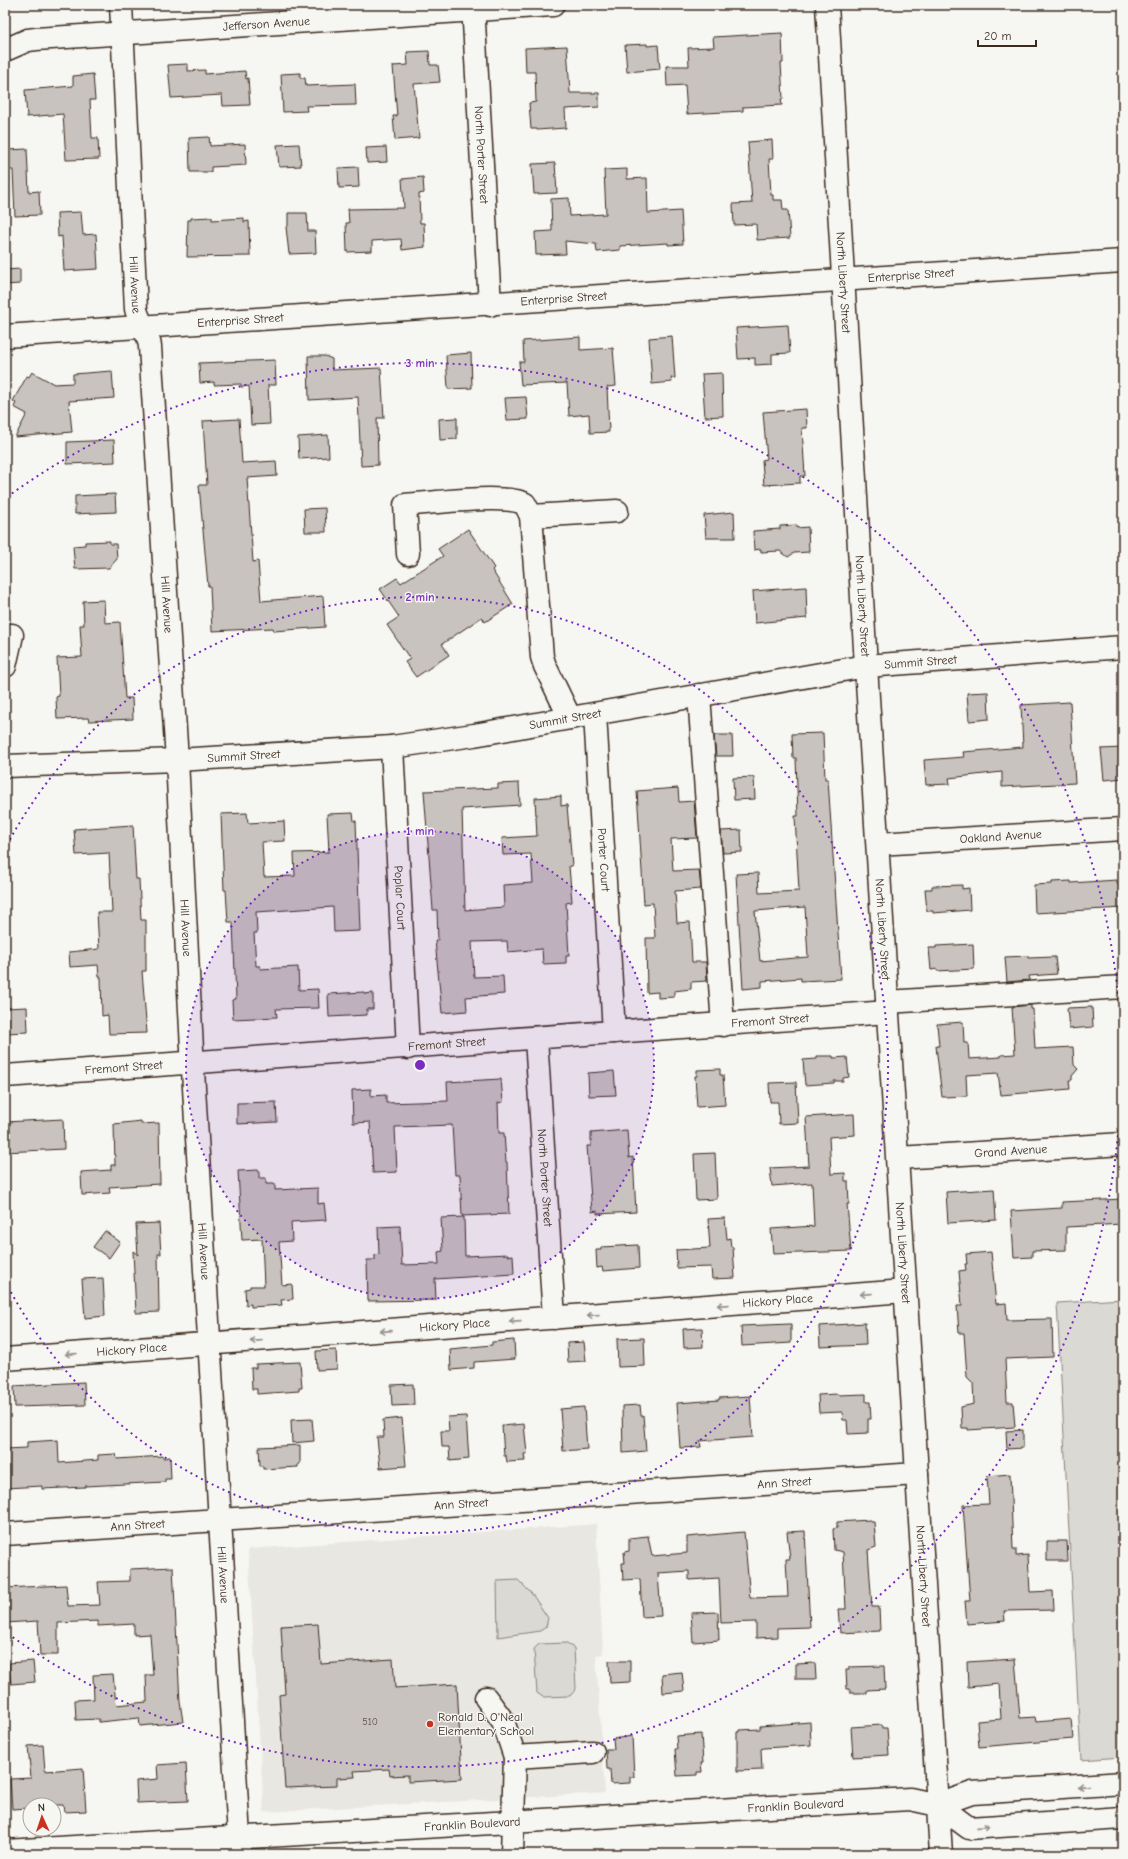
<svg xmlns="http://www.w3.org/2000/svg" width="1128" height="1859" font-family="'Comic Neue',sans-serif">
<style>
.built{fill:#e8e7e2}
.green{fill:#dad9d3;stroke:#8a8278}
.building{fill:#c8c3be;stroke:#3b2a1e;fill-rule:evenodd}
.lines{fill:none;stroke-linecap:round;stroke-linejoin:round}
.minor-casing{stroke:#3b2a1e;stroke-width:25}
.major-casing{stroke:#3b2a1e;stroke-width:25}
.minor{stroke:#f6f6f2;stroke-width:22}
.major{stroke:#f6f6f2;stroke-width:22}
.oneway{stroke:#989088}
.ring{fill:none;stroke:#7b2cbf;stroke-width:2;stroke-dasharray:2 4}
.poi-dot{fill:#c8321e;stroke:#f6f6f2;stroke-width:1.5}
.labels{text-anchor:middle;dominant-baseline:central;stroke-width:3;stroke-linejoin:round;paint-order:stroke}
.number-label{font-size:10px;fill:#5e5046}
.street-label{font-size:12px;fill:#3b2a1e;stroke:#f6f6f2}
.poi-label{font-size:12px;fill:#3b2a1e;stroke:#f6f6f2;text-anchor:start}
.centre{fill:#7b2cbf;stroke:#f6f6f2;stroke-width:2}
.ring-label{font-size:12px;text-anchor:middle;font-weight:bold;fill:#7b2cbf;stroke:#f6f6f2;stroke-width:3;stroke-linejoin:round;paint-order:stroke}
</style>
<rect width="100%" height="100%" fill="#f6f6f2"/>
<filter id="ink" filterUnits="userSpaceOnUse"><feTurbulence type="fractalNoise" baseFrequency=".025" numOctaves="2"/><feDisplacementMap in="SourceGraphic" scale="8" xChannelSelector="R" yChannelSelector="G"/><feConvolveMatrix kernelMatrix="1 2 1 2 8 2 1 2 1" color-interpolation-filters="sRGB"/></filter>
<g filter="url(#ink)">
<!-- built -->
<path class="built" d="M596,1524L603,1654L596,1655L605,1793L264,1812L248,1549Z"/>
<!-- green -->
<path class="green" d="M1123,1299V1757L1081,1760L1057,1303Z
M518,1580L532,1594L548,1618L546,1627L540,1631L498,1637L497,1581Z
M567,1643L574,1648L576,1689L570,1696L543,1697L537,1693L534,1649L539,1644Z"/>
<!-- building -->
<path class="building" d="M782,33L783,63H781L783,99H781L782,105L743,107V111L687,114L685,85L667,86L666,66H689L688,48L714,47L713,37Z
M647,44V46L658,45L660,69L627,72L625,45Z
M567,46L570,93H599V107L565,109L566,128L537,130V129H531L529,103L536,102L535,72H526L525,48Z
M429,51L430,65H438L440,82L414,84L419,138L395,140L393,116H397L393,66L408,65L407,52Z
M188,64V71L205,70V74L245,71L246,79L248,78L250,105L223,106L222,95L171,98L168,65Z
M300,73V78H305L306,86L355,84L356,105L306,106L307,111L283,112L281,74Z
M93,74L95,100H90L92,138H98L99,159L66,160L63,114L27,117L25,90L73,86V76Z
M209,137L210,146L245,144L246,165L211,167V172H190L189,138Z
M772,140L773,159H769L771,195H773V200H782L783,210H788L790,238L757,240L756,224L734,225L733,204L752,203L748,142Z
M299,144L301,166L279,167L277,145Z
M386,147L387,162L367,163L366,148Z
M27,149L29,192L39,191L40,215L15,216L13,170H9L8,150Z
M555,163L557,193L534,194L532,164Z
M358,167L359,187L339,188L338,168Z
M627,169V179L647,178L648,213L681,211L683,244L668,245V243L620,246V250L597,252L596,244L565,241L566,254L536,255L535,232L552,231L551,199L569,198L570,216L606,214L604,170Z
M423,177L424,193L419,194L420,223H424L425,247L402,250L401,239L372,241V251L347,252L346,223H349L348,209L404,208L402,179Z
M81,212L83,235L96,234L98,269L64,271L62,236L58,237L57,213Z
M288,213H307L308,231H315L316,253L289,254L286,227L288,226Z
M212,217V220L244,218V222L249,221L250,256L187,257L188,220H191V218Z
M20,269V284L5,285V270Z
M788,325L790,353L772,354V364L755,365V358L738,359L736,328Z
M672,336L675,378H671L672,382L652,384L649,338Z
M580,337V350L613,348L616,386L607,387L609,432L590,433L589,414L569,416L567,383L521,385L519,362H524L523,341Z
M471,353L472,388L448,389L446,355Z
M308,356H325L332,359V370L381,368L384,418H377L378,465L361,466L358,397L309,400Z
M275,360L276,385H268L270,424L251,425L249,386L241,387V384L214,385V382L200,383L199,363Z
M112,371L114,398L69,401L72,432L15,437L27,414L14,407L16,403L13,401L27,376L29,377L32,372L54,384L73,383V374Z
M722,373L723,416L705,417L702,374Z
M526,397L528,419L507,420L505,398Z
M806,409L807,428H802L805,476H800V483L764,485L762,460L767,459L763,412Z
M457,418V439L440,440L439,419Z
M239,419L242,463L276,461L277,476L247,478L253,562L258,561L261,601L323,596L325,627L274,631L273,628L212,631L210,586H208L199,485H207L203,421Z
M328,435L329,457L299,459L298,437Z
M114,440L115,462L67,464V442Z
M115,494L116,512L75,514V496Z
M325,508L326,532H305L304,509Z
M734,512L735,538H706L704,515Z
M797,525V528L808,527L809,552L794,553L788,557L780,551L761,552V549L754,550L753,531L780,529V526Z
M468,529L494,568L492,570L513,604L485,622L482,617L442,644L449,655L416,677L405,662L410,659L387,625L399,617L380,589L397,578L401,583L443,556L438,549Z
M110,541V544H116L117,559L109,568L75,569L73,546L85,545V542Z
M806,587L807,618L755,623L753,591Z
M104,600L105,623L120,622L125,698H132L133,719L89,721L88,718L57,719L56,697L59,696L57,658L82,657L80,625H84L83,601Z
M988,692L989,719L969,721L967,693Z
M1070,702L1075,783L1002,787V772L949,778L950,784L926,785L924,760L964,757L963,752L1023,747L1021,705Z
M823,733L825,779H828L841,979L801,981V978L762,981V987L743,989L736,874L758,873L759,893L799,891L795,816H798L796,758H793L792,734ZM805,907L808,957L760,961L755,911Z
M714,735H732L733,756H716Z
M1122,748L1123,778L1104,780L1101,749Z
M754,777L755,799L734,800L733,778Z
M519,783L520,805L462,809L465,910L504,907L503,885L533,883L531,854L503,855L502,838L537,836L535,798L561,796V806L567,805L572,866H569L572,902L566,903L569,956H566V963L543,964L542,949L508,952L507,941L472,942L474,977L503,976L504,994L466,997L467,1011L442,1013L435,940H438L437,910H433L424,791L498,788V784Z
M678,788L679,802L694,801L697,838L671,839L673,871L699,870L701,889L675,891L677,923L690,922L692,962H706L707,981L691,982V989L674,991V997L658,998V992L647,993L646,938H655L653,903L644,904L637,791Z
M247,813L248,823L284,821L285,841L262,842L264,877L295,876L294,853L329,852L327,814L353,813L354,821H356L360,931L334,932L333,907L256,912L257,933H254L256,966H260V969L298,967L299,990L318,989L319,1008L276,1009L277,1017L233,1019L232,1000L236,999L233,922H228L226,890H224L221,814Z
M133,825L136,879H139L141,920H146V971H142L147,1033L109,1034L108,1015L102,1016L101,977H99L98,965L70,967L69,952L99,949L97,912H112L109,853L76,855L74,829Z
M741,830L742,852L723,853L721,831Z
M1117,880V884L1123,883V908L1035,913L1034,885L1052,884V882L1071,881V883Z
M962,885V889L969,888L970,910L933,913V911H927L925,889H932V886Z
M973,944L974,969L937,971V969L931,970L929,948H936V946Z
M1028,956V958L1055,957L1057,974L1029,976L1030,980L1007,982L1005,957Z
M364,992L365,994L373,993V1009H367V1015L329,1017L328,994Z
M1031,1005V1009H1033L1035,1049L1073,1047L1074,1065L1078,1069L1072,1076V1080H1069L1070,1089L1001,1095L998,1073L966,1075L967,1096L942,1097L936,1046H939L937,1024L963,1022L964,1043H968L969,1059L1001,1057V1055L1015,1054L1012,1007Z
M27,1007L28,1032L5,1033V1008Z
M1092,1007L1093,1027L1069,1029L1067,1008Z
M817,1056H833V1058L847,1057L849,1077L843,1078V1081H834V1083L805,1085L803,1060L817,1059Z
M720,1069V1075H723L725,1105L697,1107L695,1076H697V1070Z
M614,1071L616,1095L589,1096L588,1073Z
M501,1079L503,1102L498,1103L499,1133H504L506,1162H507L509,1214L462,1216L460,1175H455L452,1125L395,1127L397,1172L373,1173L370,1122L353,1123L352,1090L371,1089V1096L386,1095V1103L448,1101L447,1082Z
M796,1082L798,1123L779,1124L778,1102H770L769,1083Z
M276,1102L277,1122L237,1124V1103Z
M854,1114L855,1135L829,1137L831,1174L845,1173V1181H848L849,1204H847L851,1251L773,1254L771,1229L814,1226L812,1183L772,1186L770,1168L809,1166L806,1117Z
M63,1119L64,1149L5,1152V1122Z
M141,1121V1124L159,1123L160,1184L109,1187L110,1193L82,1195L81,1172L111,1170V1165H115L114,1124Z
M627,1130L629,1158L633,1157L636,1212L597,1214V1211L592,1212L587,1146H591V1133Z
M715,1153L717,1199L696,1200L694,1154Z
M259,1170V1178H266V1184H275V1190L318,1188V1204L324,1203L326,1220L291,1222L292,1241L279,1242L282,1285L292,1284L293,1299L281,1300L282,1305L251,1307V1304L246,1305L245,1289L250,1288V1286H264L262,1239L242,1240L238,1171Z
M994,1189L996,1220L948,1223L946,1192Z
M1123,1199V1224L1066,1227V1250L1032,1251V1257L1014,1258L1011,1211L1062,1208V1202Z
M464,1217L465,1256L508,1254V1256L513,1255L514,1274L435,1279L436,1300L368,1301L367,1260H375V1255L379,1254L378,1227L400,1226L402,1265L439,1264L438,1252L443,1251L441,1218Z
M725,1218L727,1239L730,1238L731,1247H733L735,1278L712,1279L711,1267L677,1268L676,1250L710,1248L708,1219Z
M159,1223L161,1254H158L159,1312L136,1313L133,1251L138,1255L136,1224Z
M105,1231L120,1242L109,1258L93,1247Z
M638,1245L639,1268L603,1271L602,1267L597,1268L596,1250H601V1247Z
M991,1252L996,1304L1006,1303L1007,1320L1052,1319L1053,1357L1005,1359L1007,1402H1013L1015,1427L968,1430V1428H962L961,1407L974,1404L973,1383L967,1377L964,1333H959L957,1306H962L959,1271L966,1270L965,1264H967L966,1254Z
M103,1278L105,1316L85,1318L82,1279Z
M865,1323L866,1345L820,1347L819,1326Z
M791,1324V1343L742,1346L741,1326Z
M702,1328L703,1347L684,1348L683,1329Z
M644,1338L645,1366L618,1367L617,1339Z
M514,1340L515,1359L474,1362V1368L451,1370L450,1349L492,1345V1342Z
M584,1342L586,1361L568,1362L567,1343Z
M336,1350L337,1369L317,1370L316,1351Z
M300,1362L302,1388H299V1391L257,1394V1389H252L251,1368H256V1364Z
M84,1382L85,1405L15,1407L14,1386Z
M413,1384L414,1405L392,1406L391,1385Z
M838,1394V1395L866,1394V1402H870L871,1419H868V1433L848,1434L847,1420H843L842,1412L819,1413L818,1395Z
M750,1396L753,1437L700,1441L701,1447L680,1448L677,1403L719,1400V1398Z
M640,1405L641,1415H643L646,1451L623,1453L622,1406Z
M584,1407L587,1449L563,1451L560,1409Z
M466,1416L469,1459L450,1461L449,1447H442L441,1431H449L448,1417Z
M402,1418L406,1466L380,1468L377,1437H384L383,1420Z
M312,1419L314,1441L292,1443L291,1420Z
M524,1424L527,1454H524L525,1461L507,1462L506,1456H504L502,1426Z
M1023,1430V1448L1007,1449L1006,1431Z
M58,1440L59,1463L98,1460V1455L116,1454L117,1459L163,1456V1458L170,1457L171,1479H165V1482L85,1486V1487L42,1489V1486L5,1488V1449L27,1448V1442Z
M300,1445V1464H298V1467L263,1469V1466H260L259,1447Z
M1010,1474L1013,1549H1016V1556L1028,1555L1030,1592L1053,1591L1054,1610L1004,1611L1005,1621L967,1624L965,1601H970L963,1505L989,1504L987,1476Z
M870,1520L871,1522H874L876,1547L868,1550L872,1607H879L880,1631L840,1633L838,1609H846L843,1552L834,1550L833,1529L837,1528V1522Z
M805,1531L810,1627L777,1628V1637L756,1638V1622L721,1623L719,1578L689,1580V1571L658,1573L661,1616L642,1617L640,1579L623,1580L622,1563H625L624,1552L629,1551V1538L648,1536L652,1556L687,1553V1537L744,1532L750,1598L788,1597L786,1559H790L787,1532Z
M1047,1541H1067L1068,1561H1047Z
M173,1567L180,1702L183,1722L140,1726L139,1718L99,1722V1719L76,1720L75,1700L94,1699L93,1675L113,1674L116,1705L147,1702L146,1675H153L150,1634L134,1635V1624L98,1626V1621L58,1623V1655H40L38,1621L5,1623V1588L66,1585L68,1606L100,1605L98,1582L130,1581V1569Z
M718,1612L719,1640L693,1642L691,1613Z
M318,1624L321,1664L393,1659L395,1688L457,1684L462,1779L408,1782V1775L390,1776L389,1769L354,1771L355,1777L337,1778V1786L285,1788L279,1695L285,1694L281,1626Z
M1015,1659L1020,1718L1035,1717L1036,1722L1071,1719L1073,1739L979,1747L977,1721L1001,1719L999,1684L968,1687L967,1662Z
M33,1661L35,1682L11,1684L9,1663Z
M609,1661H630V1682L610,1683Z
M815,1663L816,1679H796V1664Z
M884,1666L885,1689L867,1690V1693H850V1689H847L846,1670H849V1667Z
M682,1672L684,1691L663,1693L662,1674Z
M810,1722L811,1745L764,1748L761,1749L762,1770L737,1771V1732H740V1730L760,1729V1726Z
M882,1725V1728H887L889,1755L853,1757L851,1727Z
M701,1734L703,1763H701L702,1772H697V1775L677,1776L675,1749H677L676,1736Z
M632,1736L634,1777H630V1783L611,1784L610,1769H607L606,1749H614L613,1739Z
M43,1745L45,1771L83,1768L86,1811L64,1812L63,1805H30V1808L12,1809L10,1779L31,1778L28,1746Z
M186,1763L188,1801L137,1803L136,1781L158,1779L157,1765Z"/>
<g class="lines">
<defs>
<g id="minor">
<path id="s1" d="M121,5L136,309C139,323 149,333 150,347L177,760L194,1088L240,1854"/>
<path id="s2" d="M473,5L490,305"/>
<path id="s3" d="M5,50L28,40L36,39L553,5"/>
<path id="s4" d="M5,336L1123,261"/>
<path d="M531,516L617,511"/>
<path d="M408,554L405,505C429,503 507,493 525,504L531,516L542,657L545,666L570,718"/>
<path d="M5,635H12L5,666"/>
<path d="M699,695L723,1025"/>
<path id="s5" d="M595,714L614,1032"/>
<path id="s6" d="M392,747L408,1048"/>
<path id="s7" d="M878,844L1123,829"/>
<path d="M887,1002L1123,987"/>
<path id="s8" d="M536,1038L554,1318"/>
<path id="s9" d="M5,1076L888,1012"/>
<path id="s10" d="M898,1158L1123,1144"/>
<path id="s11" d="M5,1359L905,1291"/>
<path id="s12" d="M5,1534L917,1474"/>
<path d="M486,1698L503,1721L515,1757L512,1854"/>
<path d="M515,1757L593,1752"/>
<path d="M938,1805L972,1793L1123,1783"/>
<path id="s13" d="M5,1851L910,1799L938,1805L969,1828L1123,1818"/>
</g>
<g id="major">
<path id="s14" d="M827,5L866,666L941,1854"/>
<path id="s15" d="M5,766L177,760L392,747L474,735L866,666L1123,647"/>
</g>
</defs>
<!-- minor casing -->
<use href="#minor" class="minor-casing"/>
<!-- major casing -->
<use href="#major" class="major-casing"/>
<!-- minor -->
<use href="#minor" class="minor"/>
<!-- major -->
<use href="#major" class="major"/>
</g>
<!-- one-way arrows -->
<defs><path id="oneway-shaft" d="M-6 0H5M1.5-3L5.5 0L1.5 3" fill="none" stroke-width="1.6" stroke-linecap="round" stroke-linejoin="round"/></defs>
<g class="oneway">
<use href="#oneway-shaft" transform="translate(866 1294) rotate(176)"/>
<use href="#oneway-shaft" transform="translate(723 1305) rotate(176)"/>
<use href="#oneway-shaft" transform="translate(593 1315) rotate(176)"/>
<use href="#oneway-shaft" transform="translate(515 1321) rotate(176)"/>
<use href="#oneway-shaft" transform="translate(386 1331) rotate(176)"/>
<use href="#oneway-shaft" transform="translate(256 1341) rotate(176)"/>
<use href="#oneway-shaft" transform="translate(71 1354) rotate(176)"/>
<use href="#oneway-shaft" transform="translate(1084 1786) rotate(176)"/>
<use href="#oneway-shaft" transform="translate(983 1827) rotate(-4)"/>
</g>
</g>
<!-- distance rings -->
<circle cx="420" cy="1065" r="234" fill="#7b2cbf" fill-opacity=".12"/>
<g class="ring">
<circle cx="420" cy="1065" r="234"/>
<path d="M7 845A468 468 0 1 1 7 1285"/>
<path d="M7 497A702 702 0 1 1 7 1633"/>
</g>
<!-- markers -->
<circle class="poi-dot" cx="430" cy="1724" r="4"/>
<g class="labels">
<!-- number labels -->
<g class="number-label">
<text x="370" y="1722">510</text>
</g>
<!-- street labels -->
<g class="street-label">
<text stroke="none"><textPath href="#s3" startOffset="264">Jefferson Avenue</textPath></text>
<text stroke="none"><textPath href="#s2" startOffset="150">North Porter Street</textPath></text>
<text stroke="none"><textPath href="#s4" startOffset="908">Enterprise Street</textPath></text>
<text stroke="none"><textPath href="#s14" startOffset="278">North Liberty Street</textPath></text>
<text stroke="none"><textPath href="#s1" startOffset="280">Hill Avenue</textPath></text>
<text stroke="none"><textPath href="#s4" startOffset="560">Enterprise Street</textPath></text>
<text stroke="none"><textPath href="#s4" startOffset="236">Enterprise Street</textPath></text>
<text stroke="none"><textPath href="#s1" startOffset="603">Hill Avenue</textPath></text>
<text stroke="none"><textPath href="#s14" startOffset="602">North Liberty Street</textPath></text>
<text stroke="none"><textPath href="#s15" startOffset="923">Summit Street</textPath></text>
<text stroke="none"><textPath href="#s15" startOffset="563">Summit Street</textPath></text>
<text stroke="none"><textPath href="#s15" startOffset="239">Summit Street</textPath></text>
<text stroke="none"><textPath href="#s7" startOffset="123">Oakland Avenue</textPath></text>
<text stroke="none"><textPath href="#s5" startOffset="146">Porter Court</textPath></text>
<text stroke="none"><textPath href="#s6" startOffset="151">Poplar Court</textPath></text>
<text stroke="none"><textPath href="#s1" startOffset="927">Hill Avenue</textPath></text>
<text stroke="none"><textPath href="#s14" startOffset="926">North Liberty Street</textPath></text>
<text stroke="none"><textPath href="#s9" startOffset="767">Fremont Street</textPath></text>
<text stroke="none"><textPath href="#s9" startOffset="443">Fremont Street</textPath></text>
<text stroke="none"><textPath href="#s9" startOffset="119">Fremont Street</textPath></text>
<text stroke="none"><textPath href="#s10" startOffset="113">Grand Avenue</textPath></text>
<text stroke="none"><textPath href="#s8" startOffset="140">North Porter Street</textPath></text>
<text stroke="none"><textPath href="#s1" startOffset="1251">Hill Avenue</textPath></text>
<text stroke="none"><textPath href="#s14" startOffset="1250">North Liberty Street</textPath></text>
<text stroke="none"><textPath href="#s11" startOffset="775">Hickory Place</textPath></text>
<text stroke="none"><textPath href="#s11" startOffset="451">Hickory Place</textPath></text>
<text stroke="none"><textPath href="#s11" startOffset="127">Hickory Place</textPath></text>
<text stroke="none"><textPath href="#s12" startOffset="781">Ann Street</textPath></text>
<text stroke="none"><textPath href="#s12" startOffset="457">Ann Street</textPath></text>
<text stroke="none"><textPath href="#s12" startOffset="133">Ann Street</textPath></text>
<text stroke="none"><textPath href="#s1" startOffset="1575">Hill Avenue</textPath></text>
<text stroke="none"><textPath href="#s14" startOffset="1574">North Liberty Street</textPath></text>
<text stroke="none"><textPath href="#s13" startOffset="792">Franklin Boulevard</textPath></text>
<text stroke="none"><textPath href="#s13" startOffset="468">Franklin Boulevard</textPath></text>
</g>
<!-- poi labels -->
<g class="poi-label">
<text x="438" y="1717">Ronald D. O'Neal<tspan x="438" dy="14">Elementary School</tspan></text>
</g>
</g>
<circle cx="420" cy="1065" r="6" class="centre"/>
<g class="ring-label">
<text x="420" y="367">3 min</text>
<text x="420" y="601">2 min</text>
<text x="420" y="835">1 min</text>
</g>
<!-- margin -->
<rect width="1128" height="1859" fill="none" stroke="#f6f6f2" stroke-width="20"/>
<rect x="10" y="10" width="1108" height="1839" fill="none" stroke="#3b2a1e" stroke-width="1.5" filter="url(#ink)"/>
<!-- north arrow -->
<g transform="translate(42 1817) rotate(357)"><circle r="19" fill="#f6f6f2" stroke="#aba49d"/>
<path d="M0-3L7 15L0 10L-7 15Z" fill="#c8321e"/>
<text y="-6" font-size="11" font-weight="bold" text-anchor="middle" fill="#3b2a1e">N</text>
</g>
<!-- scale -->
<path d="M978 40v6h58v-6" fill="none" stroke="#3b2a1e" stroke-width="2"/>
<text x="984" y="40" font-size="12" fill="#3b2a1e" stroke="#f6f6f2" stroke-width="3" paint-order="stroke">20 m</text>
</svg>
